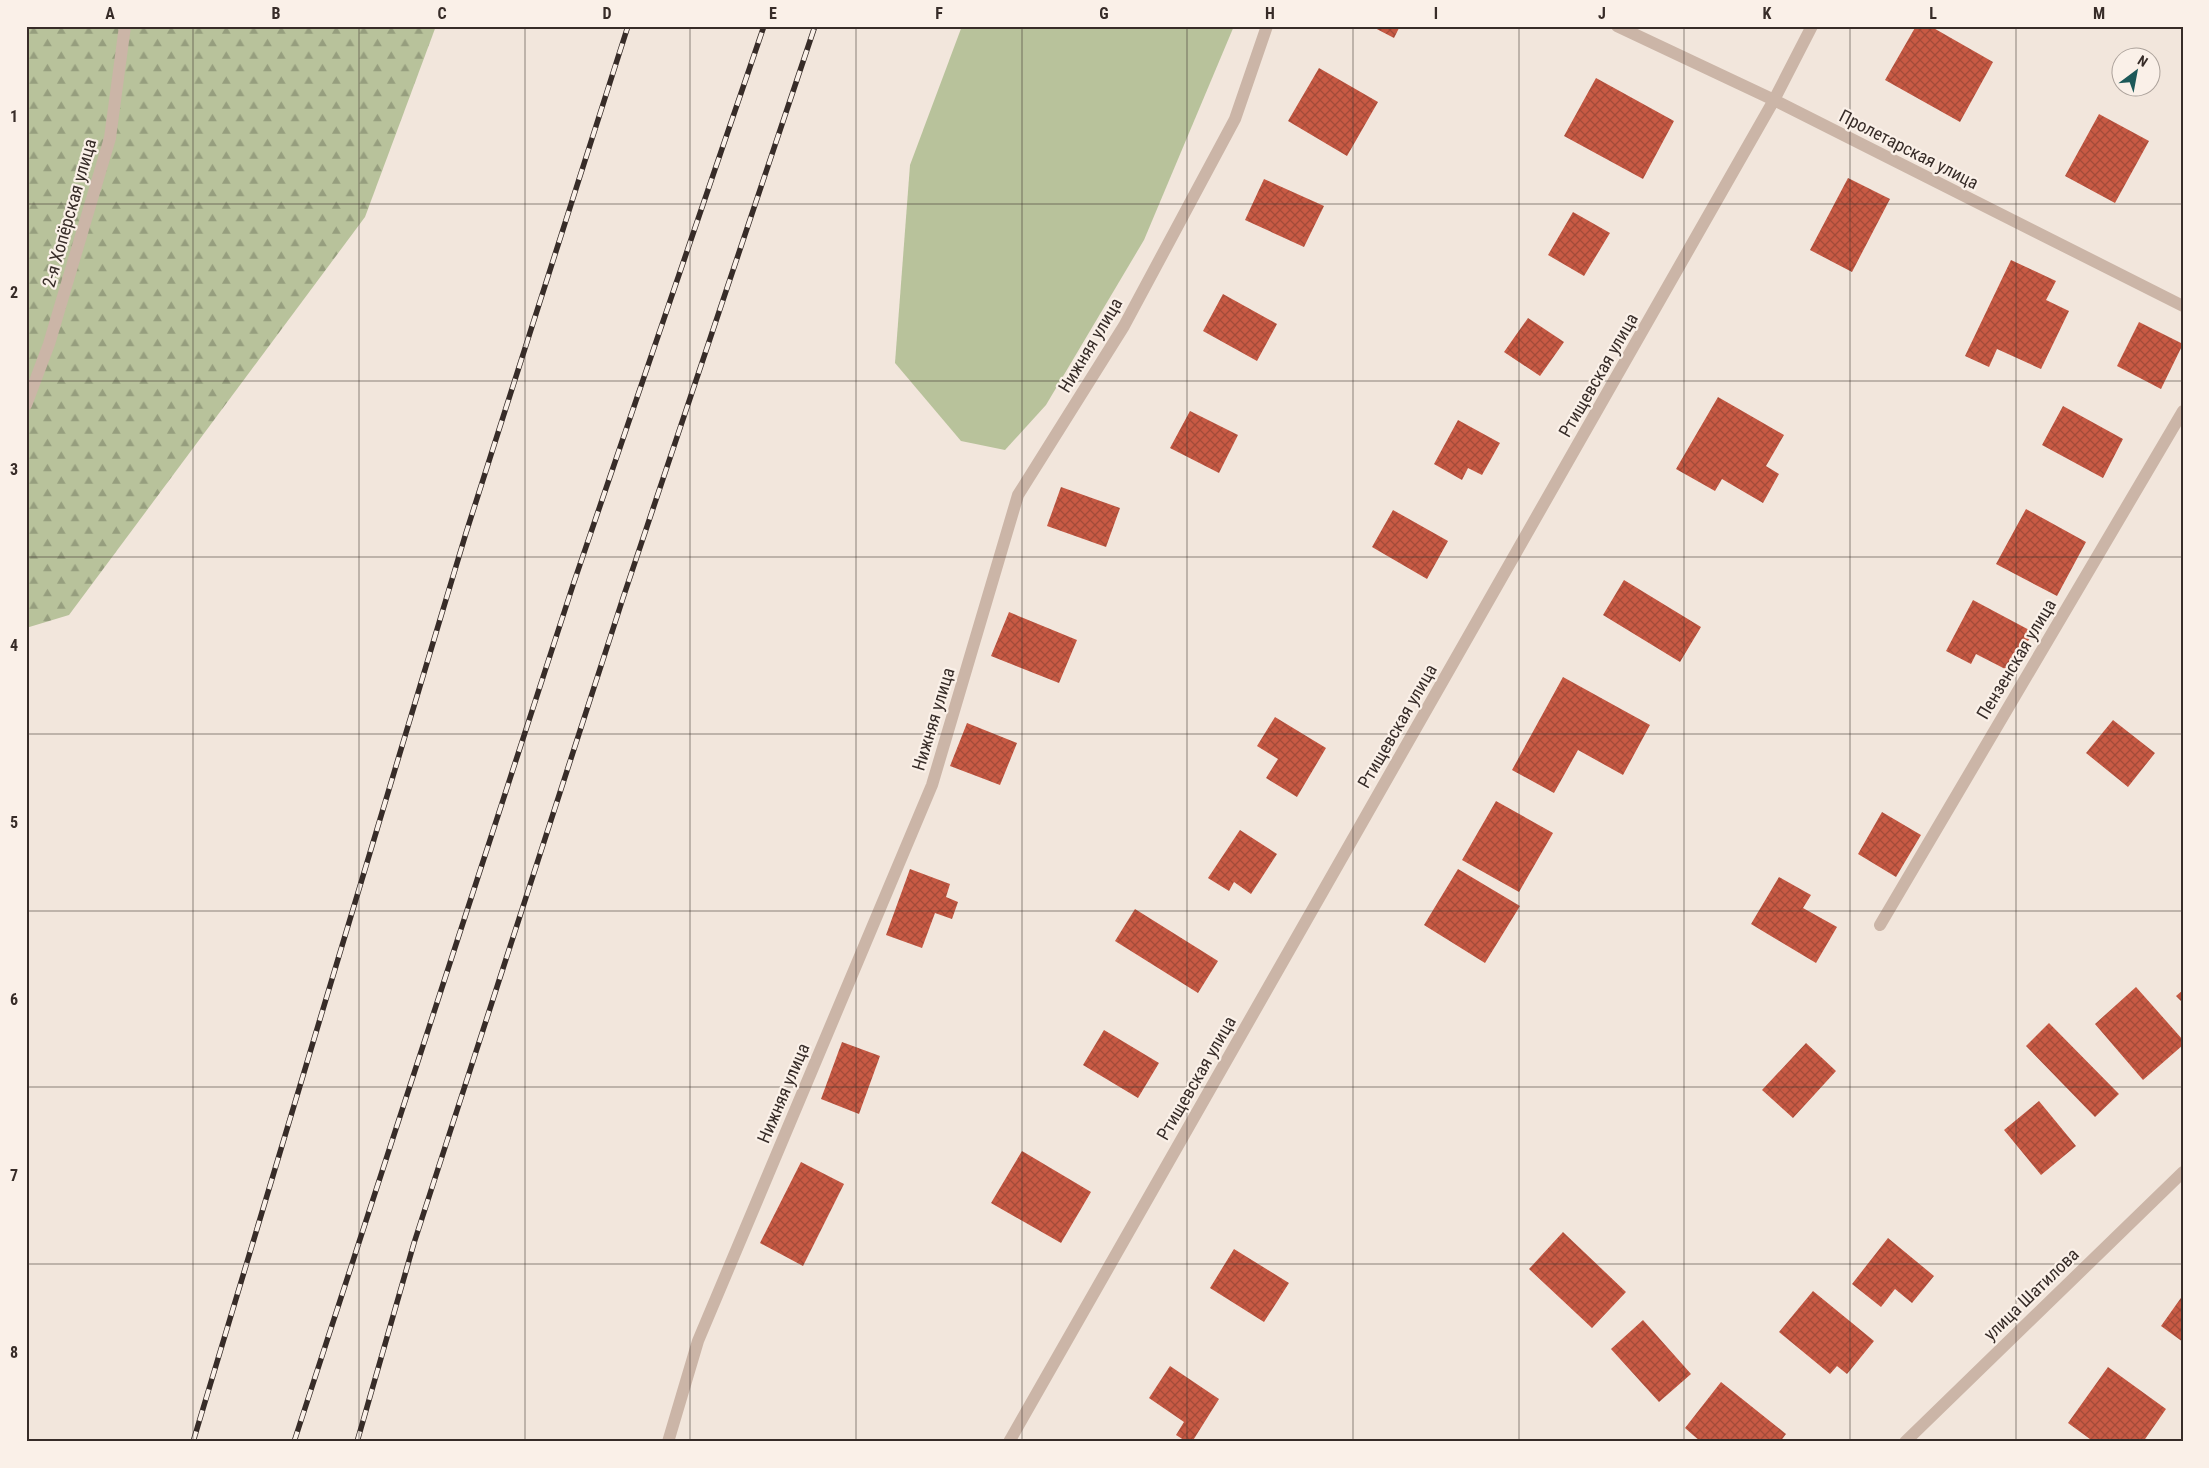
<svg xmlns="http://www.w3.org/2000/svg" width="2209" height="1468" font-family="'Roboto Condensed',sans-serif">
<style>
.green{fill:#b8c29b}
.forest{fill:url(#forest-firs)}
.building{fill:url(#building-cross-hatch)}
.lines{fill:none;stroke-linecap:round;stroke-linejoin:round}
.street{stroke:#cbb5a7;stroke-width:12}
.rail-casing{stroke:#372c28;stroke-width:5.5}
.rail{stroke:#faf0e8;stroke-width:4;stroke-dasharray:11;stroke-linecap:butt}
.grid{fill:none;stroke:#372c28;stroke-width:1;stroke-opacity:0.55}
.labels{text-anchor:middle;dominant-baseline:central;stroke-width:4.5;stroke-linejoin:round;paint-order:stroke}
.street-label{font-size:18px;fill:#372c28;stroke:#faf0e8}
.neatline{fill:none;stroke:#372c28;stroke-width:2}
.grid-label{font-size:16px;text-anchor:middle;font-weight:bold;fill:#372c28}
</style>
<defs>
<pattern id="forest-firs" width="22" height="20" patternUnits="userSpaceOnUse" patternTransform="scale(1.25)"><rect width="22" height="20" fill="#b8c29b"/><path d="M5 1l3.5 6h-7zM16 11l3.5 6h-7z" fill="#969e7e"/></pattern>
<pattern id="building-cross-hatch" width="8" height="8" patternUnits="userSpaceOnUse" patternTransform="scale(1.25)"><rect width="8" height="8" fill="#c85a44"/><path d="M0 0l8 8M0 8l8-8" fill="none" stroke="#a34b39"/></pattern>
</defs>
<rect width="100%" height="100%" fill="#f2e6dc"/>
<!-- green -->
<path class="green" d="M962,26H1234L1144,240L1046,405L1005,450L961,441L895,363L910,165Z"/>
<!-- forest -->
<path class="forest" d="M26,26H436L365,217L69,615L26,628Z"/>
<!-- building -->
<path class="building" d="M1371,26H1400L1394,38Z
M1916,26H1930L1993,62L1960,122L1885,80Z
M1319,68L1378,102L1347,156L1288,121Z
M1596,78L1674,121L1643,179L1564,136Z
M2099,114L2149,141L2115,203L2065,176Z
M1848,178L1890,199L1852,272L1810,250Z
M1264,179L1324,206L1304,247L1245,220Z
M1573,212L1610,233L1584,276L1548,255Z
M2011,260L2056,281L2046,300L2069,311L2041,369L1997,349L1989,367L1965,356Z
M1223,294L1277,324L1257,361L1203,331Z
M1528,318L1564,342L1540,376L1504,352Z
M2139,322L2183,344L2161,389L2117,366Z
M1718,397L1784,435L1766,466L1779,474L1763,503L1722,479L1715,491L1676,469Z
M2063,406L2123,439L2103,478L2042,445Z
M1190,411L1238,435L1219,473L1170,448Z
M1458,420L1500,443L1482,475L1468,468L1462,480L1434,464Z
M1061,487L1120,508L1106,547L1047,526Z
M2026,509L2086,542L2057,596L1996,564Z
M1393,510L1448,541L1427,579L1372,547Z
M1624,580L1701,627L1680,662L1603,615Z
M1973,600L2033,632L2011,672L1976,654L1971,664L1946,651Z
M1009,612L1077,640L1059,683L991,656Z
M1563,677L1650,725L1623,775L1578,750L1554,793L1512,770Z
M1275,717L1326,748L1297,797L1266,778L1278,759L1257,746Z
M2113,720L2155,753L2128,787L2086,753Z
M967,723L1017,743L1000,785L950,766Z
M1496,801L1553,833L1519,892L1462,860Z
M1882,812L1921,835L1896,877L1858,854Z
M1240,830L1277,854L1251,894L1234,882L1229,891L1208,878Z
M910,869L950,884L946,897L958,902L952,919L935,913L922,948L886,935Z
M1458,869L1520,906L1485,963L1424,925Z
M1779,877L1811,895L1803,908L1837,927L1816,963L1751,924Z
M1135,909L1218,961L1198,993L1115,941Z
M2136,987L2183,1040V1045L2143,1080L2095,1024Z
M2183,990V1003L2176,996Z
M2049,1023L2119,1094L2095,1117L2026,1046Z
M1104,1030L1159,1063L1138,1098L1083,1065Z
M842,1042L880,1056L859,1114L821,1099Z
M1806,1043L1836,1071L1793,1118L1762,1090Z
M2039,1101L2076,1146L2041,1175L2004,1130Z
M1022,1151L1091,1192L1061,1243L991,1203Z
M801,1162L844,1184L803,1266L760,1243Z
M1563,1232L1626,1292L1592,1328L1529,1269Z
M1888,1238L1934,1276L1912,1303L1895,1289L1881,1307L1852,1284Z
M1234,1249L1289,1283L1264,1322L1210,1288Z
M1813,1291L1874,1341L1847,1374L1837,1366L1830,1374L1779,1332Z
M2183,1295V1342L2161,1326Z
M1643,1320L1691,1374L1659,1402L1611,1349Z
M1170,1366L1219,1399L1192,1442H1187L1176,1435L1184,1422L1149,1398Z
M2108,1367L2166,1409L2143,1442H2094L2068,1423Z
M1721,1382L1786,1434L1780,1442H1701L1685,1428Z"/>
<g class="lines">
<!-- street -->
<path class="street" d="M1617,26L1774,100L2183,306
M26,405L49,344L110,138L125,26
M1880,925L2183,411
M668,1442L698,1341L932,785L1018,495L1124,326L1235,119L1267,26
M1009,1442L1774,100L1812,26
M1905,1442L2183,1172"/>
<defs>
<path id="rail" d="M193,1442L466,533L628,26
M294,1442L574,582L764,26
M357,1442L414,1243L623,598L815,26"/>
</defs>
<!-- rail casing -->
<use href="#rail" class="rail-casing"/>
<!-- rail -->
<use href="#rail" class="rail"/>
</g>
<!-- grid -->
<path class="grid" d="M193,26V1442M359,26V1442M525,26V1442M690,26V1442M856,26V1442M1022,26V1442M1187,26V1442M1353,26V1442M1519,26V1442M1684,26V1442M1850,26V1442M2016,26V1442M26,204H2183M26,381H2183M26,557H2183M26,734H2183M26,911H2183M26,1087H2183M26,1264H2183"/>
<g class="labels">
<!-- street labels -->
<g class="street-label">
<text transform="translate(1909 149) rotate(27)">Пролетарская улица</text>
<text transform="translate(69 213) rotate(-74)">2-я Хопёрская улица</text>
<text transform="translate(1090 345) rotate(-59)">Нижняя улица</text>
<text transform="translate(1598 375) rotate(-60)">Ртищевская улица</text>
<text transform="translate(2016 659) rotate(-59)">Пензенская улица</text>
<text transform="translate(933 719) rotate(-73)">Нижняя улица</text>
<text transform="translate(1397 726) rotate(-60)">Ртищевская улица</text>
<text transform="translate(1196 1078) rotate(-60)">Ртищевская улица</text>
<text transform="translate(783 1093) rotate(-67)">Нижняя улица</text>
<text transform="translate(2031 1294) rotate(-44)">улица Шатилова</text>
</g>
</g>
<!-- border -->
<rect width="2209" height="1468" fill="none" stroke="#faf0e8" stroke-width="55"/>
<!-- north arrow -->
<g transform="translate(2136 72) rotate(32)"><circle r="24" fill="#faf0e8" stroke="#aca29b"/>
<path d="M0-4L9 19L0 12L-9 19Z" fill="#1d5959"/>
<text y="-8" font-size="14" font-weight="bold" text-anchor="middle" fill="#372c28">N</text>
</g>
<rect x="28" y="28" width="2154" height="1412" class="neatline"/>
<g class="grid-label">
<text x="110" y="19">A</text>
<text x="276" y="19">B</text>
<text x="442" y="19">C</text>
<text x="607" y="19">D</text>
<text x="773" y="19">E</text>
<text x="939" y="19">F</text>
<text x="1104" y="19">G</text>
<text x="1270" y="19">H</text>
<text x="1436" y="19">I</text>
<text x="1602" y="19">J</text>
<text x="1767" y="19">K</text>
<text x="1933" y="19">L</text>
<text x="2099" y="19">M</text>
<text x="14" y="122">1</text>
<text x="14" y="298">2</text>
<text x="14" y="475">3</text>
<text x="14" y="651">4</text>
<text x="14" y="828">5</text>
<text x="14" y="1005">6</text>
<text x="14" y="1181">7</text>
<text x="14" y="1358">8</text>
</g>
</svg>
